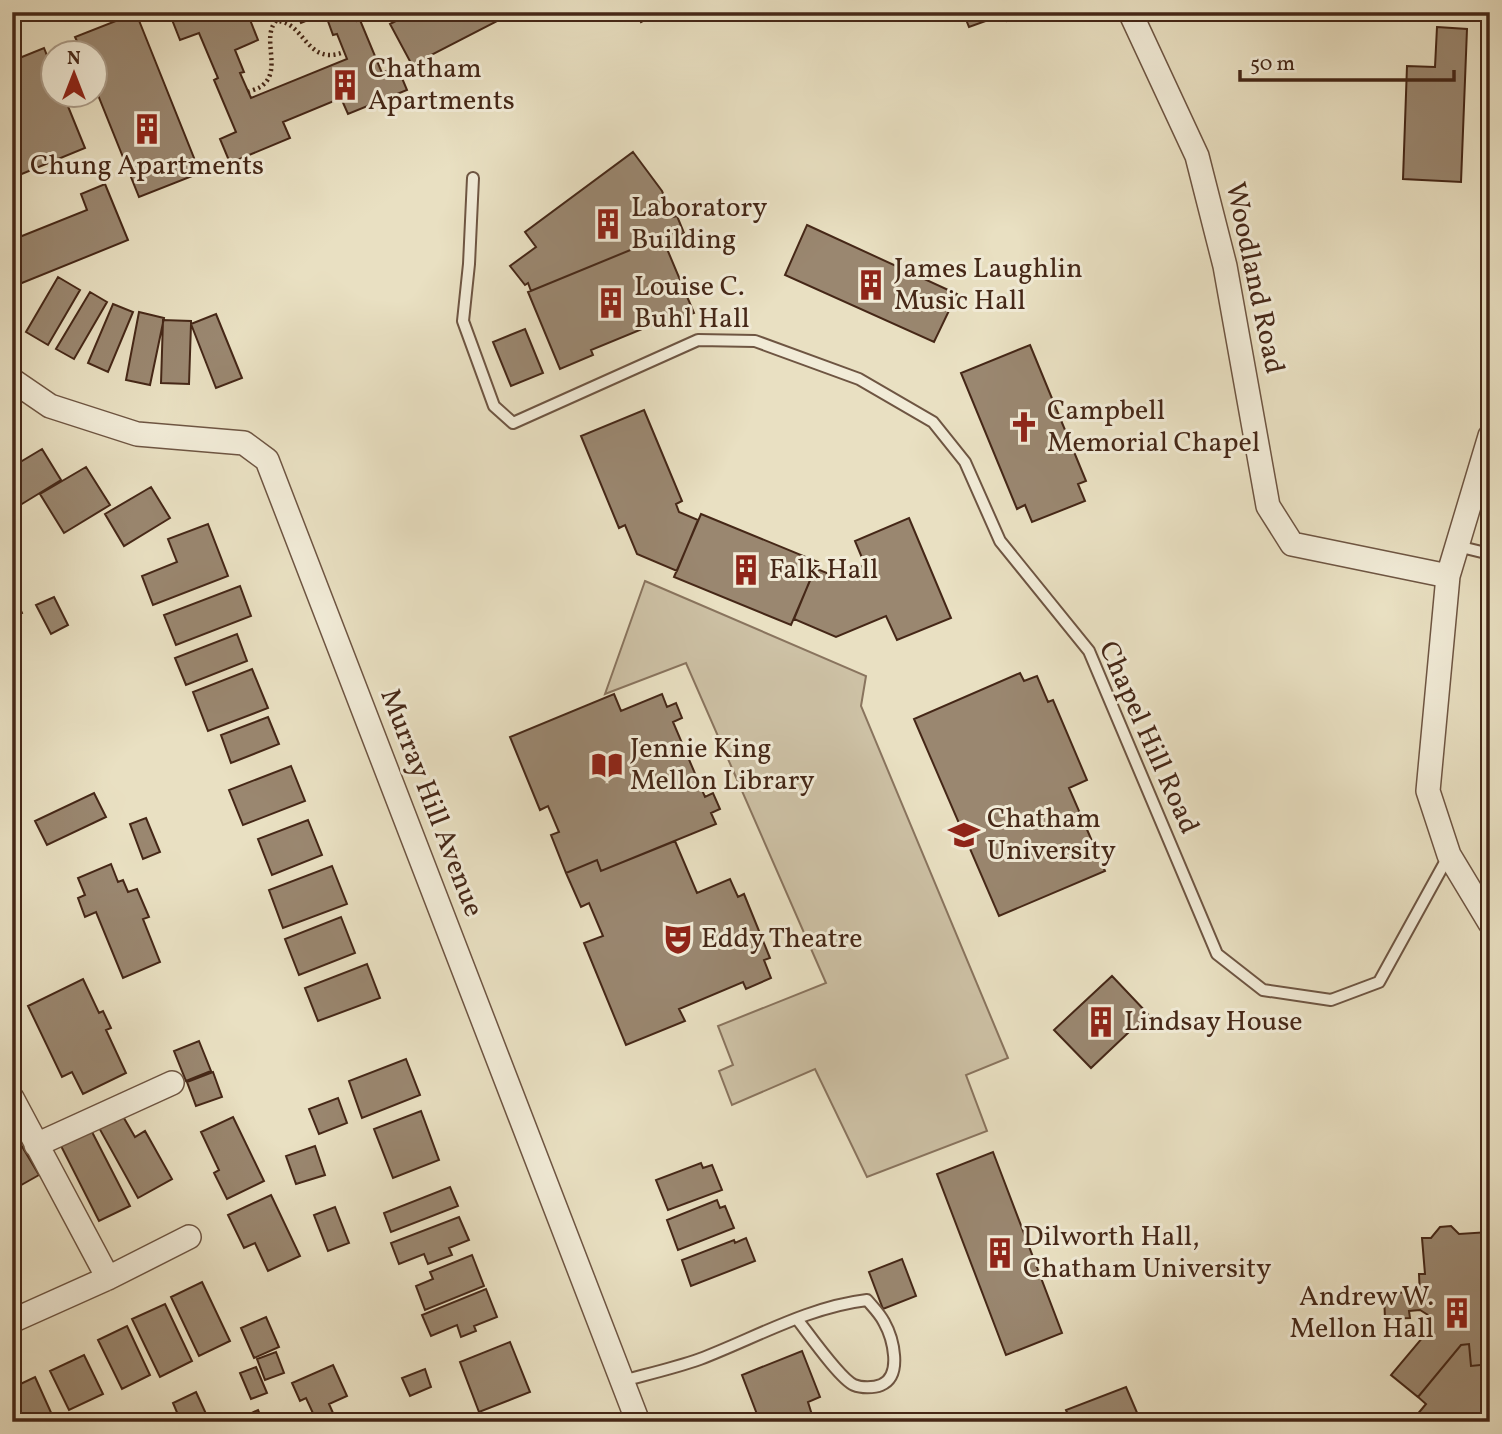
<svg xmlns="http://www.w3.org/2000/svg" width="1502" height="1434" font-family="Vollkorn,serif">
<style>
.park{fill:#cdc1a5;stroke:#89745e;stroke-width:2}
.building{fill:#9a8770;stroke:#452717;stroke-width:2}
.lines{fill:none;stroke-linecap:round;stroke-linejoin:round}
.lane-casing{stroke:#6e5542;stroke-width:14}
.street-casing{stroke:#6e5542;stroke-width:26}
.path{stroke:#452717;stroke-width:4.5;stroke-dasharray:2 3.5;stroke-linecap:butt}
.lane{stroke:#f1ebd7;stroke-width:10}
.street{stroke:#f1ebd7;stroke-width:23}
.labels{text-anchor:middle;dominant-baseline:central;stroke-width:6;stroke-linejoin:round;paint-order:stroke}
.poi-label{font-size:28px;fill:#452717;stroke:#f1ebd7;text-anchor:start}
.street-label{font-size:28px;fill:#452717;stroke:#f1ebd7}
</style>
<rect width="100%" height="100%" fill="#e9e0c2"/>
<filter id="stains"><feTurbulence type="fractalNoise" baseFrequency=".00286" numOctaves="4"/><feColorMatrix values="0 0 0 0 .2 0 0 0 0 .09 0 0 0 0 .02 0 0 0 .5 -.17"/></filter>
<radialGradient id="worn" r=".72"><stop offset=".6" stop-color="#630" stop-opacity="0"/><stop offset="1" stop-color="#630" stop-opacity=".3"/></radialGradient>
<!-- park -->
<path class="park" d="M645,581L866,676L861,706L1008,1058L966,1075L987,1131L867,1177L815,1069L732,1105L719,1071L733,1065L718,1026L826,983L686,663L605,694Z"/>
<!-- building -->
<path class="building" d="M169,12H247L258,40L235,50L244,72L240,73L251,98L347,59L337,34L333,35L325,13L301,23L297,12H353L357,21L360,20L382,73L397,66L407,90L348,114L341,98L283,122L290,138L230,163L220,139L236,132L214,80L218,78L199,33L180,40Z
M413,12H508L509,15L412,65L390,24Z
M636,12H659L641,22Z
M963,12H1028L1007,21L1005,14L969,27Z
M136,13L200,173L139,197L94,85V52H82L75,37Z
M1437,27L1467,29L1461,182L1403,179L1407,66L1435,67Z
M44,48L52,68V94H63L85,148L12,178V61Z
M633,152L662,191L673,217L677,216L684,233L664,241L662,237L531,291L528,283L525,285L510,266L536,247L525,232Z
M105,184L128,240L12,287V240L87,210L81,194Z
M807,225L957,294L934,342L785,275Z
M662,237L694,313L661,326L659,322L591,350L593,355L560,369L528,292Z
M58,277L80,290L48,345L26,332Z
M90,292L107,302L74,359L56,349Z
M113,304L133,312L108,372L88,363Z
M139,312L164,318L150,385L126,380Z
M216,314L242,378L216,388L191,324L189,384L161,383L163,320L191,321V324Z
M525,329L543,373L511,386L493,342Z
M1030,345L1086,481L1078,484L1085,501L1032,522L1025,505L1017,509L961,373Z
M644,410L682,501L676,504L679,512L698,520L677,571L637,554L625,525L619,528L581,436Z
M42,449L61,480L17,507L12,499V467Z
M86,467L110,505L64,533L40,494Z
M151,487L170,518L124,546L105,514Z
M701,514L818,562L791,625L674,577Z
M909,518L951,618L897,640L886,616L836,637L794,619L815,568L836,577L865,565L855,541Z
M208,524L228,576L153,605L142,576L177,562L168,539Z
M240,586L251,616L176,645L164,615Z
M12,591L22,613L12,618Z
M54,597L68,625L51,634L36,605Z
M237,634L247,661L186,685L175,658Z
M252,669L268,708L208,731L193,692Z
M1020,673L1024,681L1037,676L1048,702L1053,700L1087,780L1069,788L1105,871L999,916L914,719Z
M12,682L20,699L12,703Z
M614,694L621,711L662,694L667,707L676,703L682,718L673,722L705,797L713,793L720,809L711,813L716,824L601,871L597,860L566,873L551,835L559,832L548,806L540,810L510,737Z
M268,717L279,744L231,763L221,735Z
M291,766L305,801L243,825L229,790Z
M94,793L106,817L47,845L35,821Z
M146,818L160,852L143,859L130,824Z
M308,820L322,855L272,875L258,839Z
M675,841L697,893L730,879L738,897L744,894L770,958L764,960L771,978L746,989L743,982L679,1009L685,1021L626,1045L584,943L603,936L589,903L581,907L566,873L597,860L601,871Z
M111,864L118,882L123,880L128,892L137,889L149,917L143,919L160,962L123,978L96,912L85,917L78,898L85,895L78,878Z
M332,866L347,904L283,928L269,890Z
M341,917L355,953L299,975L285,939Z
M367,964L380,998L318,1021L305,988Z
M1112,976L1148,1014L1091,1068L1054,1030Z
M83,979L99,1013L103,1011L111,1028L106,1030L126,1073L83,1094L72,1072L62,1077L28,1006Z
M199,1041L211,1071L186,1081L174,1051Z
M406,1059L420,1095L362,1118L349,1081Z
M213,1072L222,1097L196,1106L187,1082Z
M338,1098L347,1123L319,1134L309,1109Z
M421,1111L439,1160L393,1178L374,1129Z
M121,1113L135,1137L145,1131L172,1179L138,1198L98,1126Z
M233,1117L264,1181L227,1199L214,1173L219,1170L201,1132Z
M90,1128L130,1206L99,1221L60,1144Z
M20,1143L39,1175L16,1188L12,1181V1148Z
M315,1146L325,1175L296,1184L286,1156Z
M993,1152L1062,1333L1006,1355L937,1174Z
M701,1163L703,1168L712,1165L722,1190L668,1210L656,1180Z
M450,1187L458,1206L391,1232L384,1213Z
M271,1195L300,1256L268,1271L255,1243L244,1248L228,1215Z
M717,1200L720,1208L725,1206L734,1228L678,1250L667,1220Z
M335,1207L349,1243L328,1251L314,1215Z
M459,1217L469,1240L449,1248L452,1255L428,1264L424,1254L399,1264L391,1243Z
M1451,1226L1459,1234L1489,1232L1490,1364L1471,1366L1469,1344L1461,1345L1418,1397L1391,1375L1429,1330L1428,1315L1420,1310L1409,1311L1410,1318L1385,1319L1384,1294L1408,1292V1298L1420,1297L1419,1274H1425L1422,1238H1431L1440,1227Z
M746,1238L755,1261L691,1286L682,1260L734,1240L735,1243Z
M472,1255L484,1286L425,1310L416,1286L433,1279L430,1272Z
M902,1259L916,1296L883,1309L869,1272Z
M202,1282L230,1341L199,1356L171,1297Z
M486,1289L497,1317L474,1326L476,1331L461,1337L457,1325L431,1336L422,1315Z
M165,1304L192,1361L160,1377L132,1319Z
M266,1317L279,1347L254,1358L241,1328Z
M127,1326L150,1375L122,1389L98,1340Z
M510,1342L530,1392L479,1412L460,1362Z
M1469,1344L1471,1366L1490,1364V1385L1488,1387L1490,1389V1422H1411L1426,1404L1418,1397L1461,1345Z
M802,1351L820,1397L808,1402L812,1415L794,1422H760L742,1375Z
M276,1352L284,1373L265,1380L257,1359Z
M84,1355L103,1394L69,1410L50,1371Z
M333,1365L347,1396L329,1404L337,1422H317L306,1398L300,1401L292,1383Z
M256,1367L267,1393L251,1399L240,1373Z
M425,1369L431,1387L410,1396L402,1378Z
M35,1377L53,1417L42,1422H12V1388Z
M1126,1387L1141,1422H1071L1066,1410Z
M196,1392L207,1416L193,1422H181L173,1403Z
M258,1410L263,1422H233Z"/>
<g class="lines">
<defs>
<path id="lane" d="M473,178L469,264L463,321L494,406L513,423L698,340L755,341L859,379L933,422L965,462L1000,541L1089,651L1217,954L1263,990L1331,1000L1379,982L1449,855
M1457,546L1490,554
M622,1381C648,1374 675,1368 700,1359C755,1338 808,1307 867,1300C873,1307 880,1314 884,1322C893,1338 903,1376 881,1385C874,1388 861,1388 854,1385C840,1379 808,1333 797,1319"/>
<path id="street" d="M1130,12L1197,156L1225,266L1268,506L1292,544L1448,576L1428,791L1449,855L1490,923
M12,380L50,406L137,434L244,443L267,460L638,1422
M1448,576L1490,436
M12,1098L108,1278
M36,1145L172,1083
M12,1321L108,1278L189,1237"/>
</defs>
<!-- lane casing -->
<use href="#lane" class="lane-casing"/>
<!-- street casing -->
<use href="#street" class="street-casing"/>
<!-- path -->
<path class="path" d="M248,92C253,90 260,88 263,85C282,69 261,38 276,21C305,21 306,67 344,52"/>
<!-- lane -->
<use href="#lane" class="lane"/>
<!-- street -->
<use href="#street" class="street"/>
</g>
<!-- icons -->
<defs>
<symbol id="building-bare" viewBox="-9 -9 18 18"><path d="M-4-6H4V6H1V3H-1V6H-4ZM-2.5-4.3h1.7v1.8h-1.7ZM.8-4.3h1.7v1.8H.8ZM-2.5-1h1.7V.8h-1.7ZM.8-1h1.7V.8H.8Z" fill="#8f2418" stroke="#f1ebd7" stroke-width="2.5" paint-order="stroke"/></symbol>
<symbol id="church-bare" viewBox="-9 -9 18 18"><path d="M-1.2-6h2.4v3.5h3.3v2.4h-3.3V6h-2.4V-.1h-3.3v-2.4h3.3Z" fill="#8f2418" stroke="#f1ebd7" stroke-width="2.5" paint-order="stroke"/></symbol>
<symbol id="library-bare" viewBox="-9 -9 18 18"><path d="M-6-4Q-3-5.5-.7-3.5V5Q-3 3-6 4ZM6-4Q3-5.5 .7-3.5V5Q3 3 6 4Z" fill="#8f2418" stroke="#f1ebd7" stroke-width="2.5" paint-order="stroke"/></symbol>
<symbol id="university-bare" viewBox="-9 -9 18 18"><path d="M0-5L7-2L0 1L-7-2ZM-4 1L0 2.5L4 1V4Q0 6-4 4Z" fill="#8f2418" stroke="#f1ebd7" stroke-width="2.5" paint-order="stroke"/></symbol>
<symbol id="theatre-bare" viewBox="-9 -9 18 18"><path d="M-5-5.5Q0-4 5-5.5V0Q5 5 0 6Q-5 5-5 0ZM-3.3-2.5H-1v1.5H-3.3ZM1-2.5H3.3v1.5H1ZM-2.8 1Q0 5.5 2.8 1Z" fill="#8f2418" stroke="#f1ebd7" stroke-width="2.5" paint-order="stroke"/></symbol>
</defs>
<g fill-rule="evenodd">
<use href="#building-bare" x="323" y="63" width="44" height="44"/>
<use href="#building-bare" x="125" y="107" width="44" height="44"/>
<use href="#building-bare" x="586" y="202" width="44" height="44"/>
<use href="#building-bare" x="849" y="263" width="44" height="44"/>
<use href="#building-bare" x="589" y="281" width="44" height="44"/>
<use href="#church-bare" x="1002" y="405" width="44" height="44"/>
<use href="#building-bare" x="724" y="548" width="44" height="44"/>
<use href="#library-bare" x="585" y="743" width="44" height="44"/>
<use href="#university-bare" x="942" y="813" width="44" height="44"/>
<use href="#theatre-bare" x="656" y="917" width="44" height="44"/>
<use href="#building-bare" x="1079" y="1000" width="44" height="44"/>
<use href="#building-bare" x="978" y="1231" width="44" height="44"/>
<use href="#building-bare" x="1435" y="1291" width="44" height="44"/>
</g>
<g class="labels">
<!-- poi labels -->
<g class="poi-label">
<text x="368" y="69">Chatham<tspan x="368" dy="32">Apartments</tspan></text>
<text x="147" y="166" text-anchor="middle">Chung Apartments</text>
<text x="631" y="208">Laboratory<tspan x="631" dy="32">Building</tspan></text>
<text x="894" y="269">James Laughlin<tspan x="894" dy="32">Music Hall</tspan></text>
<text x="634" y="287">Louise C.<tspan x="634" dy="32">Buhl Hall</tspan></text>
<text x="1047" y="411">Campbell<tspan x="1047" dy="32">Memorial Chapel</tspan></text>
<text x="769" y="570">Falk Hall</text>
<text x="630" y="749">Jennie King<tspan x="630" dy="32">Mellon Library</tspan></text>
<text x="987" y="819">Chatham<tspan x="987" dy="32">University</tspan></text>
<text x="701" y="939">Eddy Theatre</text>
<text x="1124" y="1022">Lindsay House</text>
<text x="1023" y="1237">Dilworth Hall,<tspan x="1023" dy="32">Chatham University</tspan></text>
<text x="1434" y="1297" text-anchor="end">Andrew W.<tspan x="1434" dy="32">Mellon Hall</tspan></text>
</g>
<!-- street labels -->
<g class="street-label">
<text transform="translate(1254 278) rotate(78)">Woodland Road</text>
<text transform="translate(1148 738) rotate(66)">Chapel Hill Road</text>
<text transform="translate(431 803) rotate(69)">Murray Hill Avenue</text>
</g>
</g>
<!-- margin -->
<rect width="1502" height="1434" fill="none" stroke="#e9e0c2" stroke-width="42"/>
<rect x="14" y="14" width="1474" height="1406" fill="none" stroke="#452717" stroke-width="3.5"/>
<rect x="21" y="21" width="1460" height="1392" fill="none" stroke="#452717" stroke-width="2"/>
<!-- north arrow -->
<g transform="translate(74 74)"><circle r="33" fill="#f1ebd7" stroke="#ac9d8a" stroke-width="2"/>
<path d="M0-5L12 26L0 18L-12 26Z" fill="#8f2418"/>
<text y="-10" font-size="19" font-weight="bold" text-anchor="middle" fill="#452717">N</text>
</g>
<!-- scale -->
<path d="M1240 70v10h214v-10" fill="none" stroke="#452717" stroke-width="3.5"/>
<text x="1250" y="70" font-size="21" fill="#452717" stroke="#f1ebd7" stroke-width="5" paint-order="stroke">50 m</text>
<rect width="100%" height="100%" filter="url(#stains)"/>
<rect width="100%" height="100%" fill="url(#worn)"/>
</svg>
